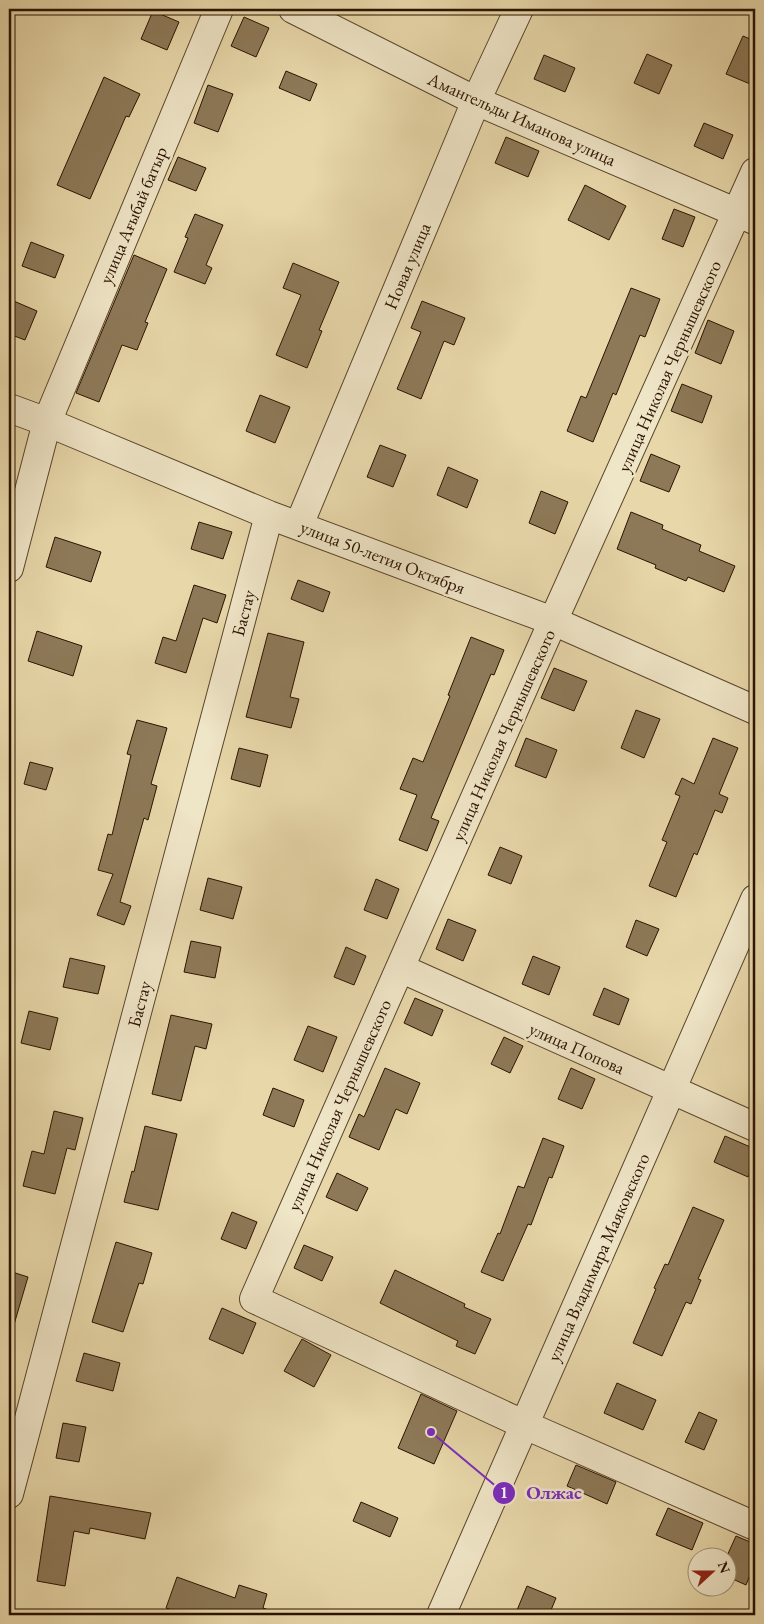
<svg xmlns="http://www.w3.org/2000/svg" width="764" height="1624" font-family="'EB Garamond',serif">
<style>
.building{fill:#8d7958;stroke:#2b1300}
.lines{fill:none;stroke-linecap:round;stroke-linejoin:round}
.minor-casing{stroke:#5a442a;stroke-width:30}
.minor{stroke:#efe5c7;stroke-width:28}
.labels{text-anchor:middle;dominant-baseline:central;stroke-width:5;stroke-linejoin:round;paint-order:stroke}
.street-label{font-size:18px;fill:#2b1300;stroke:#efe5c7}
.leader{fill:none;stroke:#7b2cbf;stroke-width:2}
.callout-dot{fill:#7b2cbf;stroke:#efe5c7;stroke-width:2}
.mark-label{font-size:15px;text-anchor:middle;font-weight:bold;fill:#fff}
.callout-label{font-size:19px;text-anchor:middle;font-weight:bold;fill:#7b2cbf;stroke:#efe5c7;stroke-width:5;stroke-linejoin:round;paint-order:stroke}
</style>
<rect width="100%" height="100%" fill="#e7d7a9"/>
<filter id="stains"><feTurbulence type="fractalNoise" baseFrequency=".004" numOctaves="4"/><feColorMatrix values="0 0 0 0 .2 0 0 0 0 .09 0 0 0 0 .02 0 0 0 .5 -.17"/></filter>
<radialGradient id="worn" r=".72"><stop offset=".6" stop-color="#630" stop-opacity="0"/><stop offset="1" stop-color="#630" stop-opacity=".3"/></radialGradient>
<!-- building -->
<path class="building" d="M153,11L179,22L167,50L141,39Z
M244,17L269,28L256,57L231,46Z
M743,36L755,41V86L726,74Z
M647,54L672,65L659,94L634,83Z
M544,55L575,68L565,92L534,79Z
M286,71L317,84L310,101L279,88Z
M104,77L140,94L129,117L126,116L90,199L57,185Z
M208,85L233,94L218,132L194,123Z
M704,123L733,135L723,159L694,146Z
M506,137L539,151L528,177L495,163Z
M178,157L206,168L196,191L168,180Z
M585,185L626,206L609,240L568,220Z
M674,209L695,217L683,247L662,239Z
M195,214L223,225L206,265L212,268L205,284L174,272L188,238L185,237Z
M31,242L64,255L55,278L22,266Z
M134,255L167,269L145,322L148,323L137,350L122,345L99,402L76,393Z
M293,263L339,282L319,330L322,331L307,368L276,355L301,295L283,288Z
M631,288L660,299L645,337L640,335L616,395L613,393L593,442L567,431L581,396L586,398Z
M9,299L37,311L25,340L9,334Z
M422,301L465,318L454,345L444,341L421,399L397,389L421,332L411,328Z
M708,320L734,331L721,364L695,353Z
M682,384L712,396L702,423L671,411Z
M260,395L290,407L275,443L246,431Z
M380,445L406,455L393,487L367,477Z
M651,454L680,466L669,492L640,481Z
M448,467L478,480L467,508L437,495Z
M541,491L568,502L555,534L529,523Z
M631,512L663,525L662,529L701,545L699,551L735,566L724,592L688,577L686,581L655,568L656,565L617,549Z
M199,522L232,532L223,559L191,549Z
M55,537L101,552L91,582L46,567Z
M298,580L330,592L323,612L291,599Z
M194,585L226,595L217,623L203,618L186,673L155,663L163,637L176,641Z
M37,631L82,646L73,676L28,661Z
M268,633L304,642L290,697L299,699L291,728L246,717Z
M471,637L504,650L494,675L491,674L431,818L439,821L427,851L399,840L417,795L400,789L413,758L423,762L450,696L448,695Z
M554,668L587,681L574,711L541,698Z
M636,710L660,719L644,758L621,748Z
M137,720L167,728L151,784L157,786L148,820L144,818L120,902L131,906L124,925L97,915L113,874L98,870L108,834L112,835L131,755L127,754Z
M526,738L557,750L546,778L515,766Z
M713,738L738,748L719,794L728,798L722,813L715,810L697,855L694,853L676,897L649,886L667,842L662,840L680,796L675,794L682,778L694,784Z
M239,748L268,755L260,787L231,779Z
M30,762L53,768L46,790L24,784Z
M500,847L522,856L511,884L488,875Z
M208,878L242,887L233,919L200,910Z
M376,879L399,889L387,919L364,910Z
M448,919L476,930L463,961L436,949Z
M636,920L659,929L647,956L626,947Z
M191,941L221,947L215,978L184,972Z
M346,947L366,956L354,985L334,977Z
M533,956L560,967L549,995L522,984Z
M70,958L105,966L98,994L63,987Z
M604,988L629,999L619,1025L593,1015Z
M415,998L443,1010L432,1036L404,1023Z
M29,1011L58,1018L50,1050L21,1043Z
M171,1015L212,1024L206,1049L195,1046L181,1101L152,1094Z
M308,1026L337,1037L323,1072L294,1060Z
M504,1037L523,1046L510,1073L491,1064Z
M385,1068L420,1083L407,1114L396,1109L379,1150L349,1137L359,1114L364,1117Z
M571,1068L595,1079L582,1109L558,1099Z
M273,1088L304,1100L294,1127L263,1115Z
M54,1111L83,1118L75,1150L67,1148L55,1194L23,1186L32,1151L44,1154Z
M145,1126L177,1134L158,1210L124,1202L132,1171L134,1172Z
M725,1136L755,1149V1162L748,1177L714,1162Z
M543,1138L564,1146L552,1178L549,1177L531,1225L528,1224L503,1281L481,1272L498,1233L500,1234L518,1186L524,1188Z
M337,1173L368,1188L357,1211L326,1197Z
M693,1207L724,1220L698,1279L701,1280L691,1304L686,1302L662,1356L633,1343L656,1289L654,1288L665,1264L668,1265Z
M232,1212L257,1222L246,1249L221,1239Z
M116,1242L152,1253L143,1284L139,1283L123,1332L92,1322Z
M304,1245L333,1257L322,1281L294,1268Z
M395,1270L465,1304L464,1307L491,1319L475,1354L456,1346L458,1341L380,1303Z
M9,1271L28,1277L13,1328L9,1327Z
M222,1308L256,1323L243,1354L209,1339Z
M302,1339L331,1355L314,1387L284,1371Z
M84,1353L120,1363L113,1391L76,1381Z
M617,1383L656,1400L643,1430L604,1413Z
M421,1394L457,1411L434,1464L398,1448Z
M699,1412L717,1420L704,1450L685,1442Z
M63,1423L86,1427L79,1462L56,1458Z
M576,1465L616,1482L607,1504L567,1486Z
M50,1496L151,1513L145,1539L90,1528L89,1534L74,1531L65,1586L37,1581Z
M361,1502L398,1518L390,1537L353,1521Z
M668,1508L703,1523L692,1550L656,1535Z
M736,1536L755,1544V1563L746,1585L726,1576V1558Z
M177,1577L235,1598L239,1585L267,1594L263,1608L277,1613V1615H187L166,1608Z
M527,1586L556,1598L549,1615H515Z"/>
<g class="lines">
<defs>
<path id="minor" d="M293,9L476,101L754,220
M755,172L553,621L254,1299L525,1425L755,1526
M9,408L47,422L269,515L553,621L755,710
M299,525L476,101L519,9
M9,568L47,422L219,9
M400,968L755,1127
M9,1494L269,515
M441,1615L755,899"/>
</defs>
<!-- minor casing -->
<use href="#minor" class="minor-casing"/>
<!-- minor -->
<use href="#minor" class="minor"/>
</g>
<g class="labels">
<!-- street labels -->
<g class="street-label">
<text transform="translate(522 119) rotate(24)">Амангельды Иманова улица</text>
<text transform="translate(133 215) rotate(-67)">улица Ағыбай батыр</text>
<text transform="translate(407 266) rotate(-67)">Новая улица</text>
<text transform="translate(669 366) rotate(-66)">улица Николая Чернышевского</text>
<text transform="translate(383 557) rotate(21)">улица 50-летия Октября</text>
<text transform="translate(243 613) rotate(-75)">Бастау</text>
<text transform="translate(503 735) rotate(-66)">улица Николая Чернышевского</text>
<text transform="translate(139 1004) rotate(-75)">Бастау</text>
<text transform="translate(577 1048) rotate(24)">улица Попова</text>
<text transform="translate(339 1105) rotate(-66)">улица Николая Чернышевского</text>
<text transform="translate(598 1257) rotate(-66)">улица Владимира Маяковского</text>
</g>
</g>
<!-- callouts -->
<path class="leader" d="M431 1432L504 1493"/>
<g class="callout-dot">
<circle cx="431" cy="1432" r="5"/>
<circle cx="504" cy="1493" r="12"/>
</g>
<g class="mark-label">
<text x="504" y="1498">1</text>
</g>
<g class="callout-label">
<text x="554" y="1499">Олжас</text>
</g>
<!-- margin -->
<rect width="764" height="1624" fill="none" stroke="#e7d7a9" stroke-width="30"/>
<rect x="10" y="10" width="744" height="1604" fill="none" stroke="#2b1300" stroke-width="2.5"/>
<rect x="15" y="15" width="734" height="1594" fill="none" stroke="#2b1300"/>
<!-- north arrow -->
<g transform="translate(712 1572) rotate(69)"><circle r="24" fill="#efe5c7" stroke="#a19177"/>
<path d="M0-4L9 19L0 12L-9 19Z" fill="#8f2418"/>
<text y="-8" font-size="14" font-weight="bold" text-anchor="middle" fill="#2b1300">N</text>
</g>
<rect width="100%" height="100%" filter="url(#stains)"/>
<rect width="100%" height="100%" fill="url(#worn)"/>
</svg>
